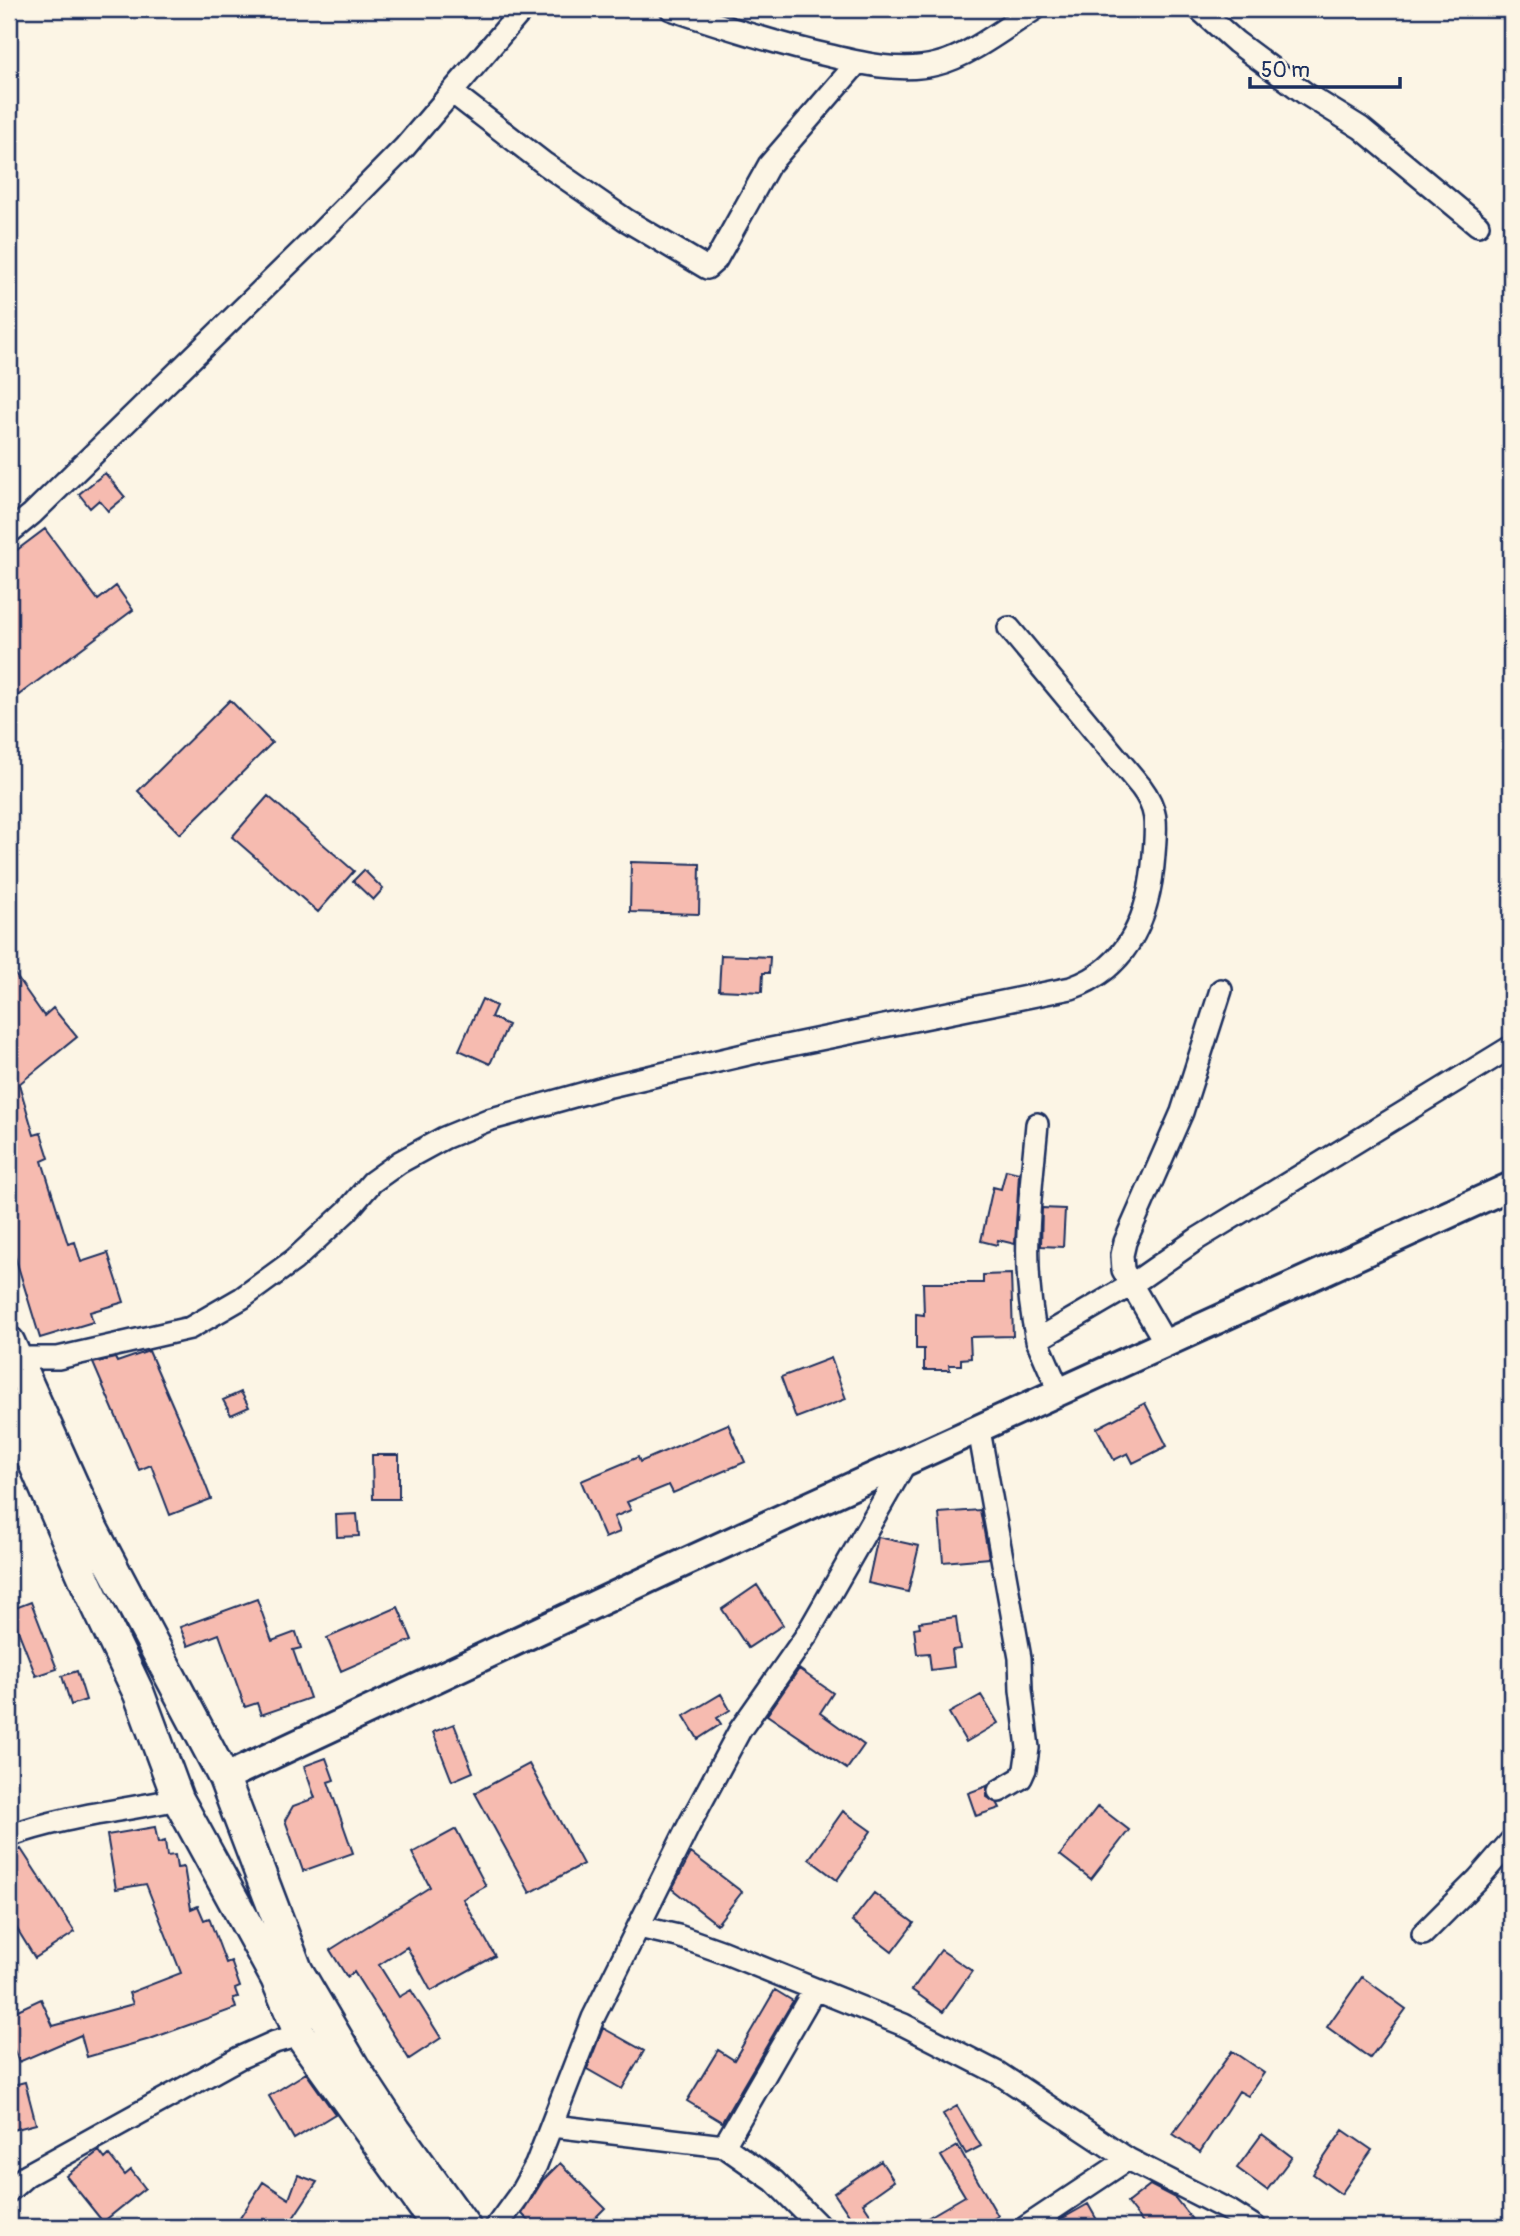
<svg xmlns="http://www.w3.org/2000/svg" width="1520" height="2236" font-family="Pangolin,sans-serif">
<style>
.building{fill:#f6bbb0;stroke:#1b2f5e;stroke-width:2}
.lines{fill:none;stroke-linecap:round;stroke-linejoin:round}
.minor-casing{stroke:#1b2f5e;stroke-width:26}
.major-casing{stroke:#1b2f5e;stroke-width:32}
.highway-casing{stroke:#1b2f5e;stroke-width:35}
.minor{stroke:#fcf5e5;stroke-width:21}
.major{stroke:#fcf5e5;stroke-width:26}
.highway{stroke:#fcf5e5;stroke-width:30}
</style>
<rect width="100%" height="100%" fill="#fcf5e5"/>
<filter id="ink" filterUnits="userSpaceOnUse"><feTurbulence type="fractalNoise" baseFrequency=".0143" numOctaves="2"/><feDisplacementMap in="SourceGraphic" scale="14" xChannelSelector="R" yChannelSelector="G"/><feConvolveMatrix kernelMatrix="1 2 1 2 8 2 1 2 1" color-interpolation-filters="sRGB"/></filter>
<g filter="url(#ink)">
<!-- building -->
<path class="building" d="M105,473L125,497L108,511L99,500L90,508L79,494Z
M45,529L98,600L116,586L133,610L16,697L9,686V556Z
M230,700L272,743L180,834L138,791Z
M268,796L354,871L318,912L232,837Z
M631,862L700,864L699,914L630,912Z
M364,870L383,889L373,900L353,881Z
M721,955L770,957L769,973H763L762,992L719,990Z
M9,966L44,1016L53,1008L77,1037L19,1084L34,1135L41,1133L49,1158L42,1161L68,1244L75,1242L81,1262L108,1253L124,1302L90,1312L93,1322L40,1338L9,1237Z
M482,999L496,1006L491,1017L508,1025L490,1064L459,1050Z
M1006,1170L1019,1173L1015,1244L998,1240L997,1245L981,1241L993,1187L1001,1189Z
M1042,1208L1065,1209L1063,1247L1041,1246Z
M1011,1274L1013,1336L970,1337L971,1358L961,1359V1365H949L950,1370H924V1349H916V1314L924,1315L923,1283H983V1275Z
M149,1351L193,1452L211,1499L170,1515L151,1465L139,1470L93,1363L115,1358L117,1362Z
M831,1358L846,1399L796,1418L781,1377Z
M241,1392L249,1407L231,1415L223,1400Z
M1145,1403L1167,1446L1133,1463L1128,1453L1114,1460L1097,1428Z
M728,1424L745,1462L673,1493L669,1485L627,1502L631,1510L614,1517L620,1532L605,1538L581,1481L638,1457L640,1462Z
M372,1455H399V1499H373Z
M980,1510L989,1558L943,1562L939,1513Z
M357,1514L359,1536L337,1537L336,1515Z
M878,1537L919,1546L908,1592L868,1583Z
M757,1585L783,1625L748,1648L722,1609Z
M257,1599L272,1641L296,1632L301,1648L293,1650L310,1698L261,1715L257,1703L245,1707L219,1634L188,1646L180,1627Z
M31,1602L57,1669L36,1676L10,1610Z
M398,1607L412,1640L341,1671L327,1638Z
M956,1617L960,1649L952,1650L954,1667L931,1670L929,1653L917,1654L914,1628L920,1627L919,1622Z
M799,1669L833,1693L820,1713L864,1745L847,1769L767,1715Z
M77,1671L86,1700L71,1705L62,1676Z
M721,1694L730,1710L717,1718L721,1724L698,1739L684,1716Z
M981,1695L998,1723L966,1742L949,1713Z
M454,1724L473,1772L452,1781L433,1732Z
M326,1758L334,1780L328,1782L353,1853L303,1871L285,1820L293,1806L315,1798L304,1766Z
M529,1764L583,1864L530,1893L475,1793Z
M987,1786V1797L998,1804L1000,1808L976,1816L968,1793Z
M1098,1806L1129,1830L1091,1879L1060,1855Z
M843,1811L871,1831L837,1880L809,1859Z
M155,1827L158,1843L165,1841L167,1856L175,1855L177,1868L184,1867L191,1909L198,1906L204,1920L209,1918L226,1963L231,1961L240,1987L235,1989L238,1997L233,1998L236,2008L150,2039L87,2057L81,2035L19,2062L9,2038V2014L41,1999L53,2026L133,2004L129,1993L181,1973L146,1884L116,1889L107,1835Z
M456,1829L486,1886L463,1899L495,1956L431,1991L407,1947L379,1965L399,1997L411,1990L441,2038L409,2059L354,1972L347,1977L330,1950L430,1887L412,1853Z
M21,1849L75,1932L35,1958L11,1919L15,1916L9,1905V1857Z
M691,1853L742,1892L717,1924L672,1889Z
M874,1893L914,1923L892,1952L852,1921Z
M941,1950L972,1971L943,2012L912,1990Z
M1362,1977L1406,2009L1370,2058L1327,2027Z
M775,1990L793,2001L722,2122L687,2101L718,2050L734,2060Z
M603,2028L644,2051L622,2089L587,2069Z
M1232,2051L1264,2073L1248,2096L1239,2091L1200,2152L1173,2134Z
M306,2073L335,2114L294,2139L269,2096Z
M25,2082L36,2124L9,2131V2086Z
M957,2106L981,2146L966,2154L943,2114Z
M1343,2130L1372,2150L1341,2194L1313,2174Z
M1262,2134L1292,2157L1267,2190L1237,2168Z
M958,2146L998,2216L979,2227H912L965,2196L941,2156Z
M99,2151L105,2159L109,2155L125,2175L131,2170L145,2188L103,2222L66,2176Z
M881,2161L894,2181L863,2203L879,2227H857L834,2193Z
M560,2163L605,2208L586,2227H535L522,2214L543,2180Z
M298,2175L317,2182L287,2227H254L240,2218L263,2182L289,2199Z
M1150,2185L1175,2198L1198,2227H1146L1127,2203Z
M1088,2204L1101,2227H1049L1058,2221Z"/>
<g class="lines">
<defs>
<path id="minor" d="M671,9C724,27 776,44 831,56C864,64 903,73 937,64C970,56 1006,27 1035,9
M1199,9L1236,42L1306,94L1361,128L1478,225
M453,93L545,164L626,220L707,268L716,260L769,165L858,62
M9,533L32,514L312,241L404,148L523,9
M1037,1124C1030,1201 1020,1263 1037,1340L1131,1285L1197,1239L1511,1047
M1037,1340L1060,1393
M1166,1344L1123,1270L1122,1255L1125,1242L1182,1112L1221,990
M9,1361L16,1358H58L190,1328L242,1298L294,1260L347,1211L372,1182L400,1162L444,1138L488,1120L610,1086L761,1051L1071,988C1131,967 1150,913 1154,854C1156,826 1159,811 1141,787L1009,628
M979,1430L1020,1658L1021,1690L1028,1748L1025,1769L1021,1778L999,1791
M9,1836C63,1816 122,1811 178,1799
M639,1927L678,1936L723,1952L904,2025L998,2073L1128,2159L1230,2211L1255,2227
M1423,1934L1478,1879L1511,1841
M553,2126L724,2146L774,2181L820,2227
M724,2146L814,1990
M9,2191L27,2175L239,2058L275,2042L300,2035
M496,2227L520,2194L536,2165L593,2018L689,1825L740,1730L806,1636L905,1463
M1026,2227L1128,2159"/>
<path id="major" d="M224,1778L666,1571L1511,1186"/>
<path id="highway" d="M9,1342L93,1530L224,1778L297,1970L354,2067L396,2131L465,2227
M9,1405L87,1585L139,1694L178,1799L276,1978L300,2035L438,2227"/>
</defs>
<!-- minor casing -->
<use href="#minor" class="minor-casing"/>
<!-- major casing -->
<use href="#major" class="major-casing"/>
<!-- highway casing -->
<use href="#highway" class="highway-casing"/>
<!-- minor -->
<use href="#minor" class="minor"/>
<!-- major -->
<use href="#major" class="major"/>
<!-- highway -->
<use href="#highway" class="highway"/>
</g>
</g>
<!-- margin -->
<rect width="1520" height="2236" fill="none" stroke="#fcf5e5" stroke-width="35"/>
<rect x="18" y="18" width="1485" height="2201" fill="none" stroke="#1b2f5e" stroke-width="2.5" filter="url(#ink)"/>
<!-- scale -->
<path d="M1250 77v10h150v-10" fill="none" stroke="#1b2f5e" stroke-width="3.5"/>
<text x="1261" y="77" font-size="21" fill="#1b2f5e" stroke="#fcf5e5" stroke-width="5" paint-order="stroke">50 m</text>
</svg>
